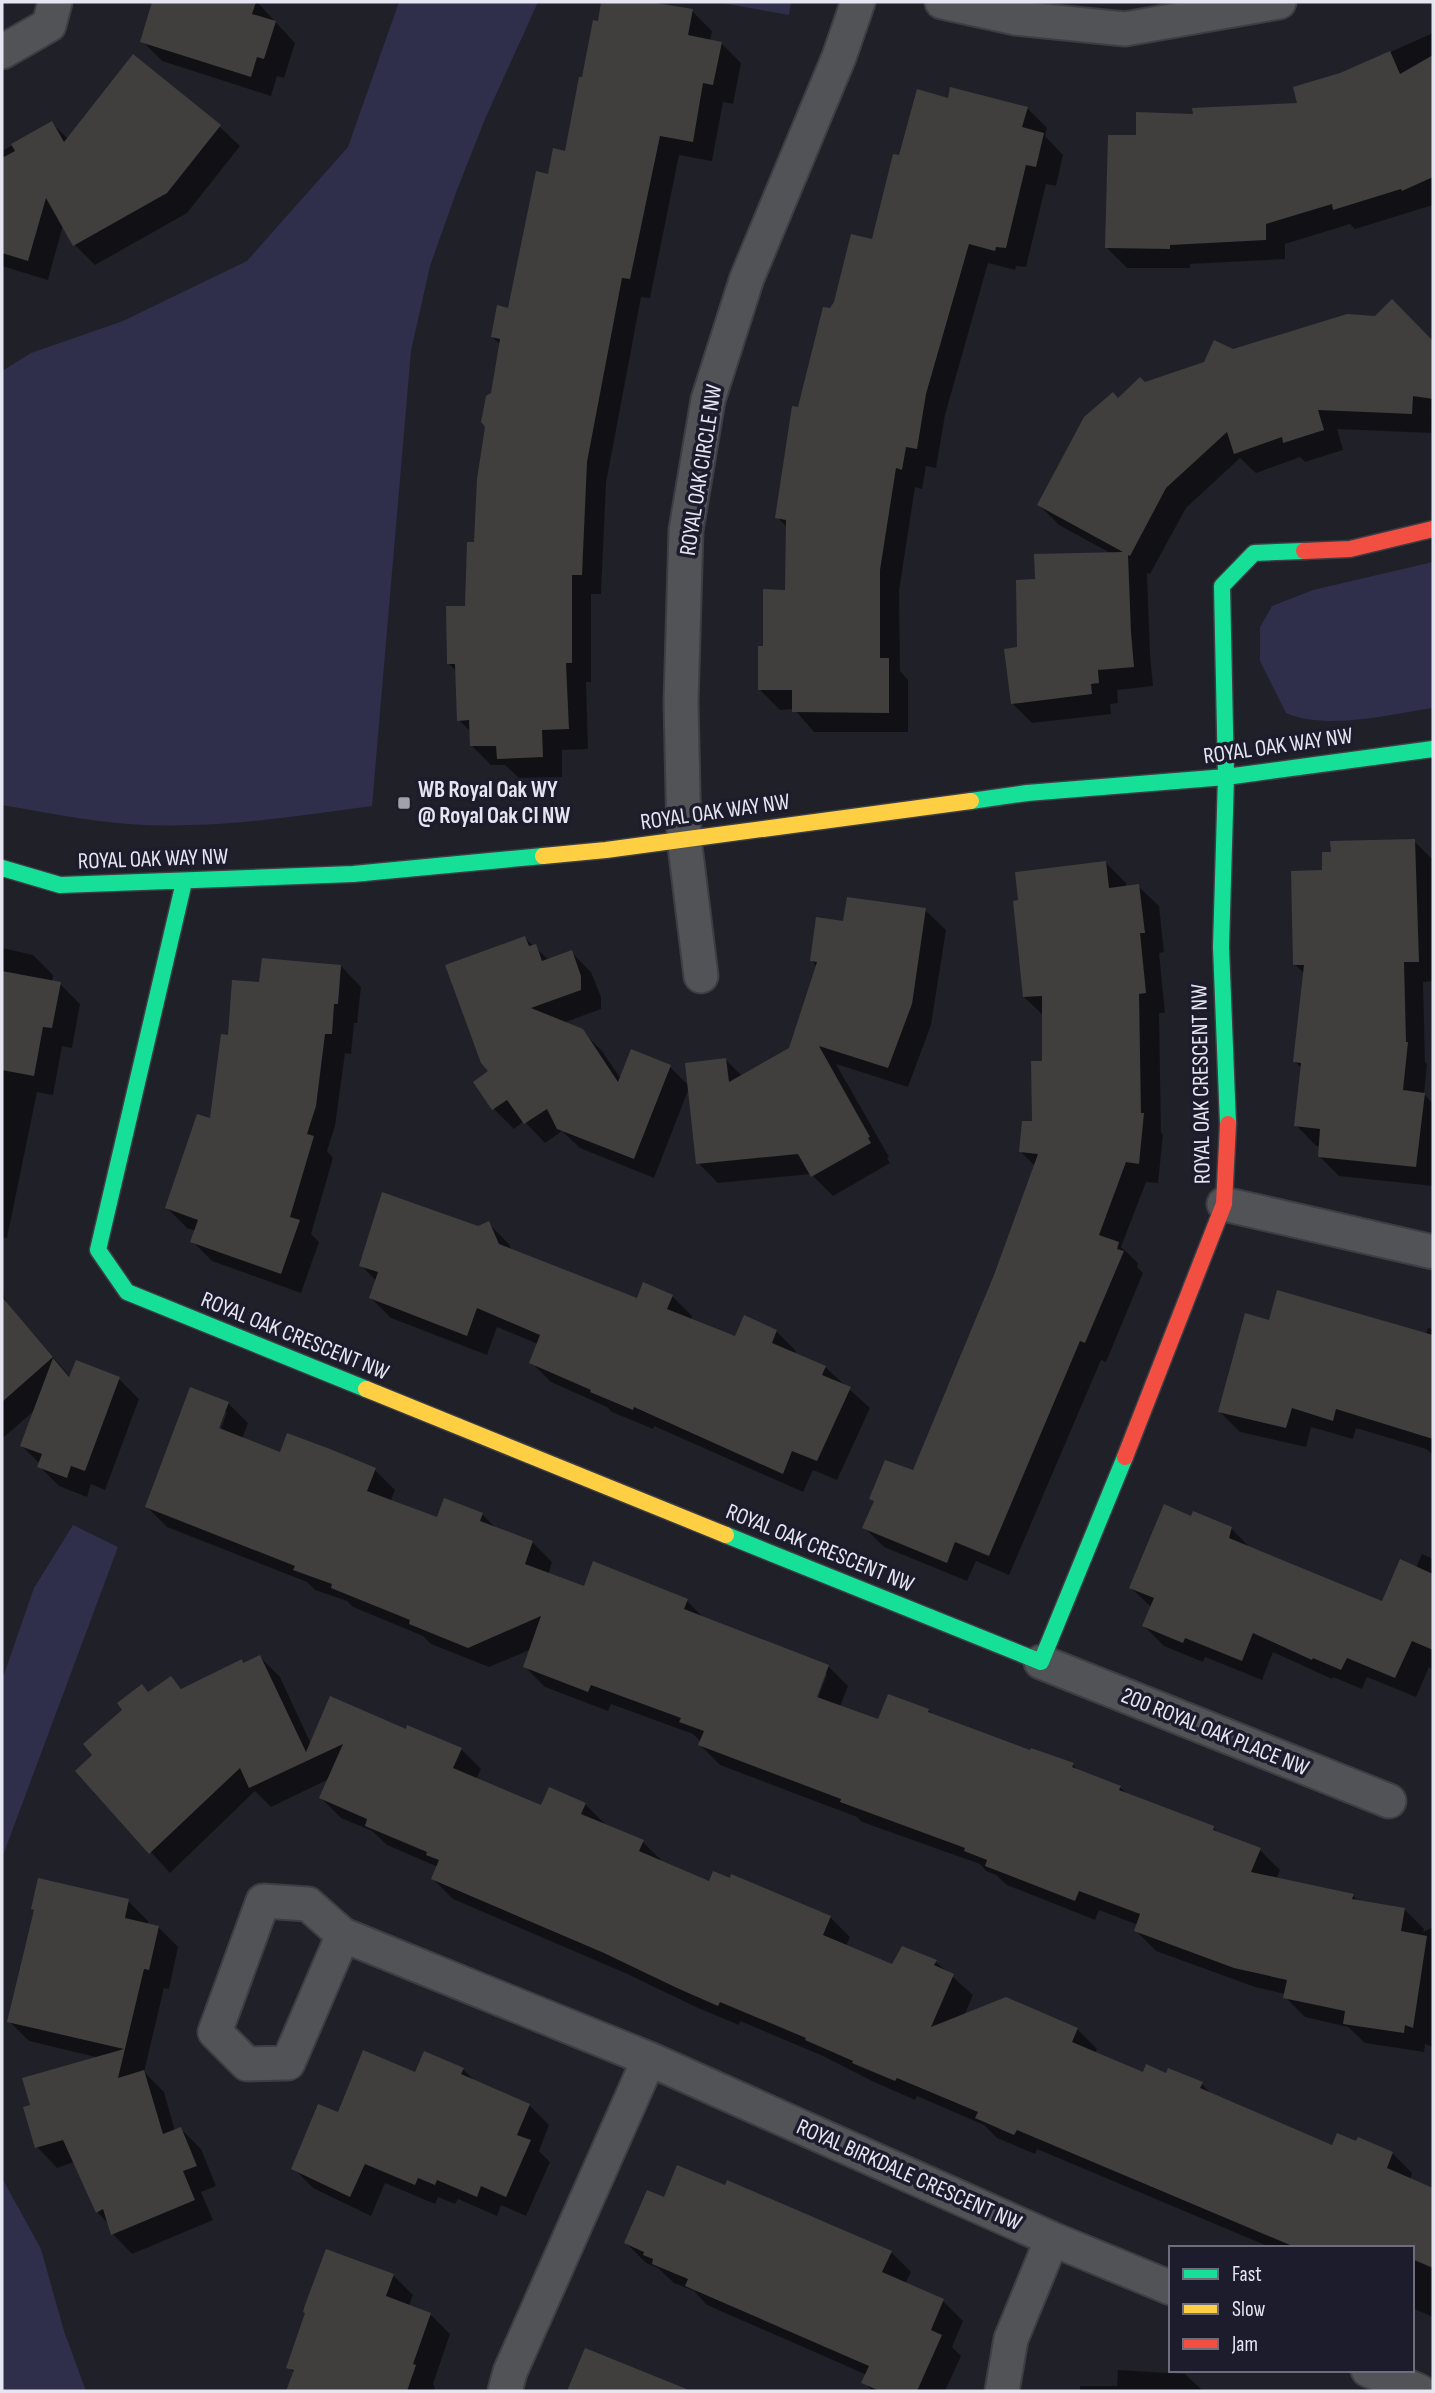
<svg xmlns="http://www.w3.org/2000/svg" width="1435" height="2393" font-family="'Sofia Sans Condensed',sans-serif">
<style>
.green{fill:#2f2e4b}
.shadow{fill:#0007;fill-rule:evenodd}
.building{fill:#403f3d}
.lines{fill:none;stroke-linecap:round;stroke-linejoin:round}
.street-casing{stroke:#3d3d44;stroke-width:37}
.fast-casing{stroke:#3d3d44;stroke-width:19}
.slow-casing{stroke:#3d3d44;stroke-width:19}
.jam-casing{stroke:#3d3d44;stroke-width:19}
.street{stroke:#525357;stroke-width:33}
.fast{stroke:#16e098;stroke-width:16}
.slow{stroke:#ffcf43;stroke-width:16}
.jam{stroke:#f24e42;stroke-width:16}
.poi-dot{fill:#a1a1ac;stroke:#1c1c2d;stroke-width:2.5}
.labels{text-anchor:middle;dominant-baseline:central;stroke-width:7;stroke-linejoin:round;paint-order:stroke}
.street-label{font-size:23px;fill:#e6e6f2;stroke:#1c1c2d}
.poi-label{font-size:23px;font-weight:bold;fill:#e6e6f2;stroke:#1c1c2d;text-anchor:start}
</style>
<rect width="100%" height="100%" fill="#202029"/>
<!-- green -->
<path class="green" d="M399,2H538L485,119L457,190L430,266L411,351L372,806C292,817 210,830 128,824C86,821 44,812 2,805V371L31,353L123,321L247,261L348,147Z
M716,2H791L789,15Z
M1433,562V708C1390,714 1328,731 1286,713L1260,661V627L1272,606L1313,590Z
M73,1525L118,1547L2,1858V1680L34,1588Z
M2,2178L41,2249L64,2331L86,2391H2Z"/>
<!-- shadow -->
<path class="shadow" d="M154,2H257L295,43L284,78L277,76L271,96L162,61L142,41Z
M603,2H640L692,11L712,31L710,41L721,43L741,63L733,104L723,102L712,161L679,155L650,298L641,297L606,483L601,594H591V682H586L588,749L562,750V777L519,778L505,765H491L471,745V732L459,720L457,672L448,663L466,607L475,544L492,394L501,345L492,337L510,310L550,176L567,153Z
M1433,33V205L1355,229L1350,224L1285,244V259L1190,264V268H1127L1107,248L1137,136L1194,116L1300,105L1341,74Z
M133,57L220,127L240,146L187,213L95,265L75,245L63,225L48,280L2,266V151L52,123L68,139Z
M949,100L1027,108L1047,128L1045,136L1063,155L1056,186L1046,184L1026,267L1016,266L1015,270L988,263L945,415L936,468L926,466L922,489L915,487L899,591L900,671L908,680V732H814L794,709L780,710L760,690L765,647L787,592V527L777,517L799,409L831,310L874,241L900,158Z
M1392,302L1433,343L1431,433L1337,429L1343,450L1305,462L1300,457L1256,473L1240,458L1186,508L1150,574L1147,573L1150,654L1153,686L1117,690L1118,703L1110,704L1111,714L1032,723L1012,703L1019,649L1037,581L1112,554L1059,525L1039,505L1118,400L1145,384L1205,363L1233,351L1375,318Z
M1414,841L1433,860V981L1423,982L1425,1062L1427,1064L1424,1094L1433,1104V1186L1339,1176L1319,1156L1320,1146H1316L1296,1125L1303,1069L1295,1062L1305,974L1295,965L1324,872Z
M1106,863L1126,883V887L1138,886L1159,906L1164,952L1159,953L1165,1013H1159L1161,1132L1163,1135L1158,1183L1146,1182L1121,1247L1138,1263L1137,1267L1143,1273L1106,1362L1101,1360L1009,1575L976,1561L967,1581L884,1547L864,1527L875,1502L871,1499L914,1472L995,1275L1035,1166L1021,1152L1033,1123L1044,1063V1016L1024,997Z
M925,910L946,930L931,1025L908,1087L836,1064L889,1157L887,1158L890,1163L833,1196L811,1174L718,1183L698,1163L689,1088L654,1178L580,1148L562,1131L545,1143L524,1121L514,1129L494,1109L475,1082L491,1071L525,938L549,960L571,952L591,972L601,997V1009L563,1023L582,1031L602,1051L621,1079L670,1067L689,1086L726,1060L742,1076L790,1049L817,967L812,961L845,923Z
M2,948L33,955L53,975L52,982L60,984L80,1004L72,1048L62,1046L53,1095L37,1092L7,1238L2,1237Z
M341,966L361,987L357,1023H354L351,1054L345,1053L335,1126L327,1151L333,1158L311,1234L319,1242L301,1293L212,1261L192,1241L196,1231L187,1228L167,1208L212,1121L230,1036L261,984Z
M489,1224L509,1244L512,1251L638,1301L672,1296L692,1316L691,1320L736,1338L776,1331L796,1351L795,1355L825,1367L870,1408L837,1480L813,1470L803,1492L654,1426L653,1429L612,1412L607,1407L551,1382L531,1362L538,1344L497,1327L487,1355L391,1318L371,1298L377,1282L361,1265Z
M2,1291L10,1312L31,1331L71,1378L77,1363L119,1379L139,1399L105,1490L91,1484L87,1497L59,1486L39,1466L40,1464L22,1446L35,1410L3,1438L2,1437Z
M1270,1322L1426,1334L1428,1328L1433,1329V1455L1426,1449L1356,1428L1353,1439L1311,1427L1306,1447L1240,1432L1220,1412Z
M228,1403L248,1423L242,1439L281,1455L375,1470L395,1490L390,1502L438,1519L482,1514L497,1529L532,1542L552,1562L548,1575L585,1588L687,1601L706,1620L828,1666L848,1686L840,1707L879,1722L928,1710L934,1717L1073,1765L1079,1771L1120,1787L1128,1795L1213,1828L1221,1835L1260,1850L1280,1870L1276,1880L1353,1896L1359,1902L1404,1909L1424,1929L1423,1932L1433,1927V2047L1425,2044L1424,2052L1365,2043L1348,2027L1305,2017L1285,1997V1994L1255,1987L1156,1951L1136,1931L1138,1925L1099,1910L1095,1920L1007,1885L996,1875L986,1871L980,1864L862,1822L857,1817L720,1765L700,1745L701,1742L693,1734L611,1704L608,1711L545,1687L525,1667L532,1649L489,1667L431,1644L423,1636L353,1607L347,1601L315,1590L307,1582L167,1527L147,1507ZM224,1412H227L218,1437L215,1436ZM823,1674H827L815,1706L812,1704Z
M1192,1518L1231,1528L1251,1549L1383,1603L1416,1568L1422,1554L1433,1559V1670L1429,1667L1416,1697L1367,1677L1362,1689L1333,1677L1332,1679L1273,1652L1262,1680L1205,1657L1203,1662L1164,1646L1144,1626L1152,1608L1131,1588Z
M260,1657L280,1677L311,1744L407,1731L461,1749L481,1769L476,1780L542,1807L585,1804L605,1824L643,1842L663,1862L710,1883L830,1917L850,1937L846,1946L893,1966L936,1962L973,1995L964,2016L1077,2029L1097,2049L1095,2054L1144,2074L1167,2075L1202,2084L1214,2097L1333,2148L1392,2153L1412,2173L1410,2180L1433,2190V2317L1412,2308V2248H1272L1037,2149L1035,2154L997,2138L984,2125L917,2096L915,2100L874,2082L823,2056L740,2021L739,2025L698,2008L625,1973L453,1899L433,1879L438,1867L387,1845L372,1831L341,1818L321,1798L329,1779L271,1807L255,1791L170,1873L78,1772L149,1694L171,1678L183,1690Z
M128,1901L148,1921V1925L158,1927L178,1947L169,1989L164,1988L144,2072L164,2092L175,2131L181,2129L201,2149L216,2186L201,2192L213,2220L132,2254L113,2234L109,2224L97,2212L74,2162L57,2168L37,2147L33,2106L100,2058L29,2041L9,2021L35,1912L33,1909Z
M463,2069L476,2082L529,2105L549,2125L539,2151L550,2162L526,2216L501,2205L497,2216L458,2199L455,2204L438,2197L435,2204L385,2183L371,2216L313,2188L293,2168L339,2114L416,2074Z
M665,2199L891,2252L911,2272L905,2284L943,2301L963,2321L952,2347L961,2356L945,2391H872L864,2382L867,2375L707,2305L694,2291L674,2283L658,2268L646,2263L626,2243Z
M393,2275L413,2295L409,2306L430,2314L450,2334L433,2384L435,2387L434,2391H288L295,2373L289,2367Z
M586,2350L686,2391H569Z
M1118,2370L1185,2374L1203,2391H1080V2386H1117Z"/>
<!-- building -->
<path class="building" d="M152,2H256L252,14L276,21L264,59L257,57L251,77L140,42Z
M601,2H650L693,9L688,35L722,42L713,85L703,83L693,142L660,136L630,279L622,278L587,462L582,575H572V663H566L569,729L542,730L543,757L497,759L496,746H470L469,720L457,721L455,664H447L446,606H465L467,542H474L477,479L485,427L481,422L486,396L491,393L500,339L491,337L497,305L508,308L536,171L548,174L553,148L565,151L579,77H582L593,20L598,21Z
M1390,51L1400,74L1433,55V177L1402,191L1401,189L1333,210L1332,204L1266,224V240L1170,245V249L1105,248L1108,135H1136V112L1193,114L1192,108L1297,103L1293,87L1340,73Z
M133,54L221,125L167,193L73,246L46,198L28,261L2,253V158L15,151L11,144L52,121L64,142Z
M950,87L1028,107L1022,127L1044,133L1036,167L1026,165L1006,248L996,247L995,251L969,244L926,394L917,449L906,447L902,470L896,468L880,570V658H889V713L792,712V690H758V646H763V589L785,590L786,520L775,518L792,406L798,407L823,307L830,308L834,302L851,234L872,239L893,154L899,155L917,89L948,98Z
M1392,299L1433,341V399L1413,396L1412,414L1318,410L1324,430L1283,443L1282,437L1234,454L1227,432L1166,488L1130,556L1128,555L1131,632L1134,667L1098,670L1099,683L1091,684L1092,694L1011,704L1004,649L1017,647L1016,580L1035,579L1034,554L1123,552L1037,505L1084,417L1113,392L1118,398L1140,377L1145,382L1204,362L1214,340L1233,349L1347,314L1375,316Z
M1415,839L1419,962H1404L1406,1042H1408L1403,1090L1425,1093L1416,1167L1318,1157L1320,1129L1294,1126L1301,1063L1293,1062L1304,965H1293L1291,871L1322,870V852H1331L1330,841Z
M1106,861L1109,888L1139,884L1145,933H1140L1146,993L1139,994L1141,1113H1144L1139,1164L1126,1162L1099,1235L1119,1242L1117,1249L1124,1251L1085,1343L1080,1341L989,1556L955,1542L947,1563L862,1528L874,1501L869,1499L885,1460L913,1470L994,1275L1038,1154L1019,1152L1022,1121H1032L1031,1061H1042V996L1023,997L1013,901L1018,900L1015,872Z
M847,897L926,908L912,1004L888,1068L819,1046L870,1137L868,1138L871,1143L811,1177L798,1154L696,1164L685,1063L726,1058L729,1082L789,1048L817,962L810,961L816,917L843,921Z
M525,936L529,946L536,944L542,961L572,950L581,976V990L531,1008L583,1029L618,1082L631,1049L671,1065L634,1159L557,1129L547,1109L524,1124L507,1100L492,1110L473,1082L488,1071L481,1063L445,965Z
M262,958L341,965L338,1004H334L332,1034H325L316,1106L307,1134L314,1136L290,1217L300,1220L281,1274L190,1242L198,1220L165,1208L197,1114L210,1118L221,1034L228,1035L232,980L259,982Z
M2,971L61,982L52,1028L43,1027L34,1076L2,1070Z
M382,1192L478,1226L489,1221L499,1244L637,1298L643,1282L673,1295L667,1309L735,1336L744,1315L777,1330L772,1343L826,1366L822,1375L851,1387L817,1461L792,1451L783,1474L634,1407L633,1410L590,1392L591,1390L529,1363L540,1335L477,1308L467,1336L369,1298L378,1272L359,1266Z
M1277,1290L1433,1335V1439L1336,1409L1333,1421L1292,1408L1286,1428L1218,1412L1245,1313L1269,1320Z
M2,1297L53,1357L2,1402Z
M53,1358L69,1377L76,1360L120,1377L85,1471L71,1466L67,1478L37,1467L42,1454L20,1446Z
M190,1387L229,1402L219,1428L280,1452L287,1433L330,1449L376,1468L367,1491L437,1517L444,1498L483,1513L480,1521L533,1541L525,1564L584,1586L593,1561L688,1599L684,1609L829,1665L817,1697L878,1719L888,1694L929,1709L928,1712L1030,1750L1031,1748L1074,1763L1072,1767L1121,1786L1119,1790L1214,1826L1213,1830L1261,1848L1251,1872L1354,1894L1352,1899L1405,1908L1401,1931L1427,1936L1413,2028L1405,2025L1404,2033L1343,2024L1345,2011L1283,1998L1287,1980L1234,1968L1134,1931L1140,1914L1079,1891L1075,1901L985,1866L987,1860L964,1851L965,1848L840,1802L841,1799L698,1745L704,1731L679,1722L681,1718L591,1685L588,1692L523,1667L541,1616L468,1648L409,1624L410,1620L331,1588L332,1584L293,1570L295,1566L145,1507Z
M1164,1504L1191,1516L1193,1511L1232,1527L1229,1538L1382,1601L1400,1559L1433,1574V1650L1412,1641L1395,1678L1347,1658L1341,1670L1313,1658L1312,1660L1253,1633L1242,1661L1185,1638L1183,1643L1142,1626L1154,1598L1129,1588Z
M260,1655L306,1752L330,1696L406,1729L407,1725L462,1748L453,1768L541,1805L549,1787L586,1803L581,1814L644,1840L639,1851L709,1881L713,1871L730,1878L731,1874L831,1916L823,1935L892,1964L902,1946L937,1960L934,1965L954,1974L931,2027L1006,1997L1078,2028L1072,2042L1143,2072L1146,2064L1166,2073L1168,2068L1203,2082L1200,2088L1332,2145L1337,2133L1356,2141L1358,2137L1393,2152L1387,2168L1433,2188V2268L1412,2259V2248H1297L1017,2130L1014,2135L975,2118L978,2112L897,2078L895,2081L852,2063L853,2061L805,2040L806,2038L720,2002L718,2006L677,1988L604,1953L431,1879L439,1860L426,1855L427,1852L365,1826L367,1819L319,1798L343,1744L249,1788L240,1768L149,1854L75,1771L92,1755L83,1744L122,1710L117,1703L142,1684L148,1692L171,1676L181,1689L242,1659L243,1663Z
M38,1878L129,1899L125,1918L159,1926L149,1970L144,1969L118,2078L144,2070L163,2134L181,2127L197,2166L183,2171L195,2200L111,2235L103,2209L96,2213L63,2140L35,2148L23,2107L30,2105L22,2078L124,2049L7,2022L34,1910L31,1909Z
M363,2050L415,2072L424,2051L464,2068L461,2074L530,2104L517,2135L531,2140L506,2197L481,2186L477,2197L437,2180L435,2185L418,2178L415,2185L365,2164L350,2197L291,2169L318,2104L338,2112Z
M677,2165L725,2185L727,2180L892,2251L882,2272L944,2299L931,2330L942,2335L917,2391H880L861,2383L869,2366L685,2286L688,2279L652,2264L653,2259L643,2255L644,2252L624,2243L647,2190L664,2197Z
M326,2249L394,2274L386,2296L431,2313L413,2364L416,2365L407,2391H286L294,2370L286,2368L305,2313L303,2312L305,2305Z
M585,2348L689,2390V2391H567Z"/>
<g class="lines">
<defs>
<path id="street" d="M942,2L1015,18L1125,29L1279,2
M2,52L49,25L55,2
M701,976L684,838L681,702L686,530L708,400L747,278L839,57L858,2
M1224,1204L1433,1252
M1041,1662L1389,1801
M343,1935L288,2063L247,2064L215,2032L263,1901L308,1904L343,1935L649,2059L1052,2239L1171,2288
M1368,2370L1419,2391
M505,2391L510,2372L649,2059
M1002,2391L1011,2339L1052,2239"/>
<path id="fast" d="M971,801L1027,793L1226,777L1433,749
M2,868L60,885L353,874L543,856
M184,882L98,1250L127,1292L366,1389
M1228,1124L1221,947L1226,777L1222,586L1254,553L1304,551
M726,1535L1041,1662L1125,1457"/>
<path id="slow" d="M543,856L606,850L971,801
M366,1389L726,1535"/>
<path id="jam" d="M1304,551L1350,549L1433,529
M1125,1457L1224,1204L1228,1124"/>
</defs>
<!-- street casing -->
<use href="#street" class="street-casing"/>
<!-- fast casing -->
<use href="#fast" class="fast-casing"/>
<!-- slow casing -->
<use href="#slow" class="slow-casing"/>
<!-- jam casing -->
<use href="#jam" class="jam-casing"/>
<!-- street -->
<use href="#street" class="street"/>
<!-- fast -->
<use href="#fast" class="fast"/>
<!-- slow -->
<use href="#slow" class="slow"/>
<!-- jam -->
<use href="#jam" class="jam"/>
</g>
<!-- markers -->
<rect class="poi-dot" x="397" y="796" width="14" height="14" rx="3.5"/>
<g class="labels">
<!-- street labels -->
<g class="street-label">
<text transform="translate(701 470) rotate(-81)">ROYAL OAK CIRCLE NW</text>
<text transform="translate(1278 746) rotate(-8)">ROYAL OAK WAY NW</text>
<text transform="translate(715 812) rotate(-8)">ROYAL OAK WAY NW</text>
<text transform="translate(153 859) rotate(-2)">ROYAL OAK WAY NW</text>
<text transform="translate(1201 1084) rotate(-91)">ROYAL OAK CRESCENT NW</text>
<text transform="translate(295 1336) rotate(22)">ROYAL OAK CRESCENT NW</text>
<text transform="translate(820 1548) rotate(22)">ROYAL OAK CRESCENT NW</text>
<text transform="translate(1215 1732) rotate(22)">200 ROYAL OAK PLACE NW</text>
<text transform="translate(909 2175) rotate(24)">ROYAL BIRKDALE CRESCENT NW</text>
</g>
<!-- poi labels -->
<g class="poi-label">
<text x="418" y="790">WB Royal Oak WY<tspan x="418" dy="26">@ Royal Oak CI NW</tspan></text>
</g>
</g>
<!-- border -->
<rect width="1435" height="2393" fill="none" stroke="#e6e6f2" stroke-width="7"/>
<!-- legend -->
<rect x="1169" y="2246" width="245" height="126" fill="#1c1c2d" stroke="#6d6d7c" stroke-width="2"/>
<rect x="1183" y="2269" width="35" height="10" fill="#16e098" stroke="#6d6d7c" stroke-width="2"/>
<text x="1232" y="2281" font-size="21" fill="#e6e6f2">Fast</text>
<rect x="1183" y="2304" width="35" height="10" fill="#ffcf43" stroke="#6d6d7c" stroke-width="2"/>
<text x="1232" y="2316" font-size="21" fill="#e6e6f2">Slow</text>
<rect x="1183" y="2339" width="35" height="10" fill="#f24e42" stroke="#6d6d7c" stroke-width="2"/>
<text x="1232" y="2351" font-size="21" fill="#e6e6f2">Jam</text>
</svg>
